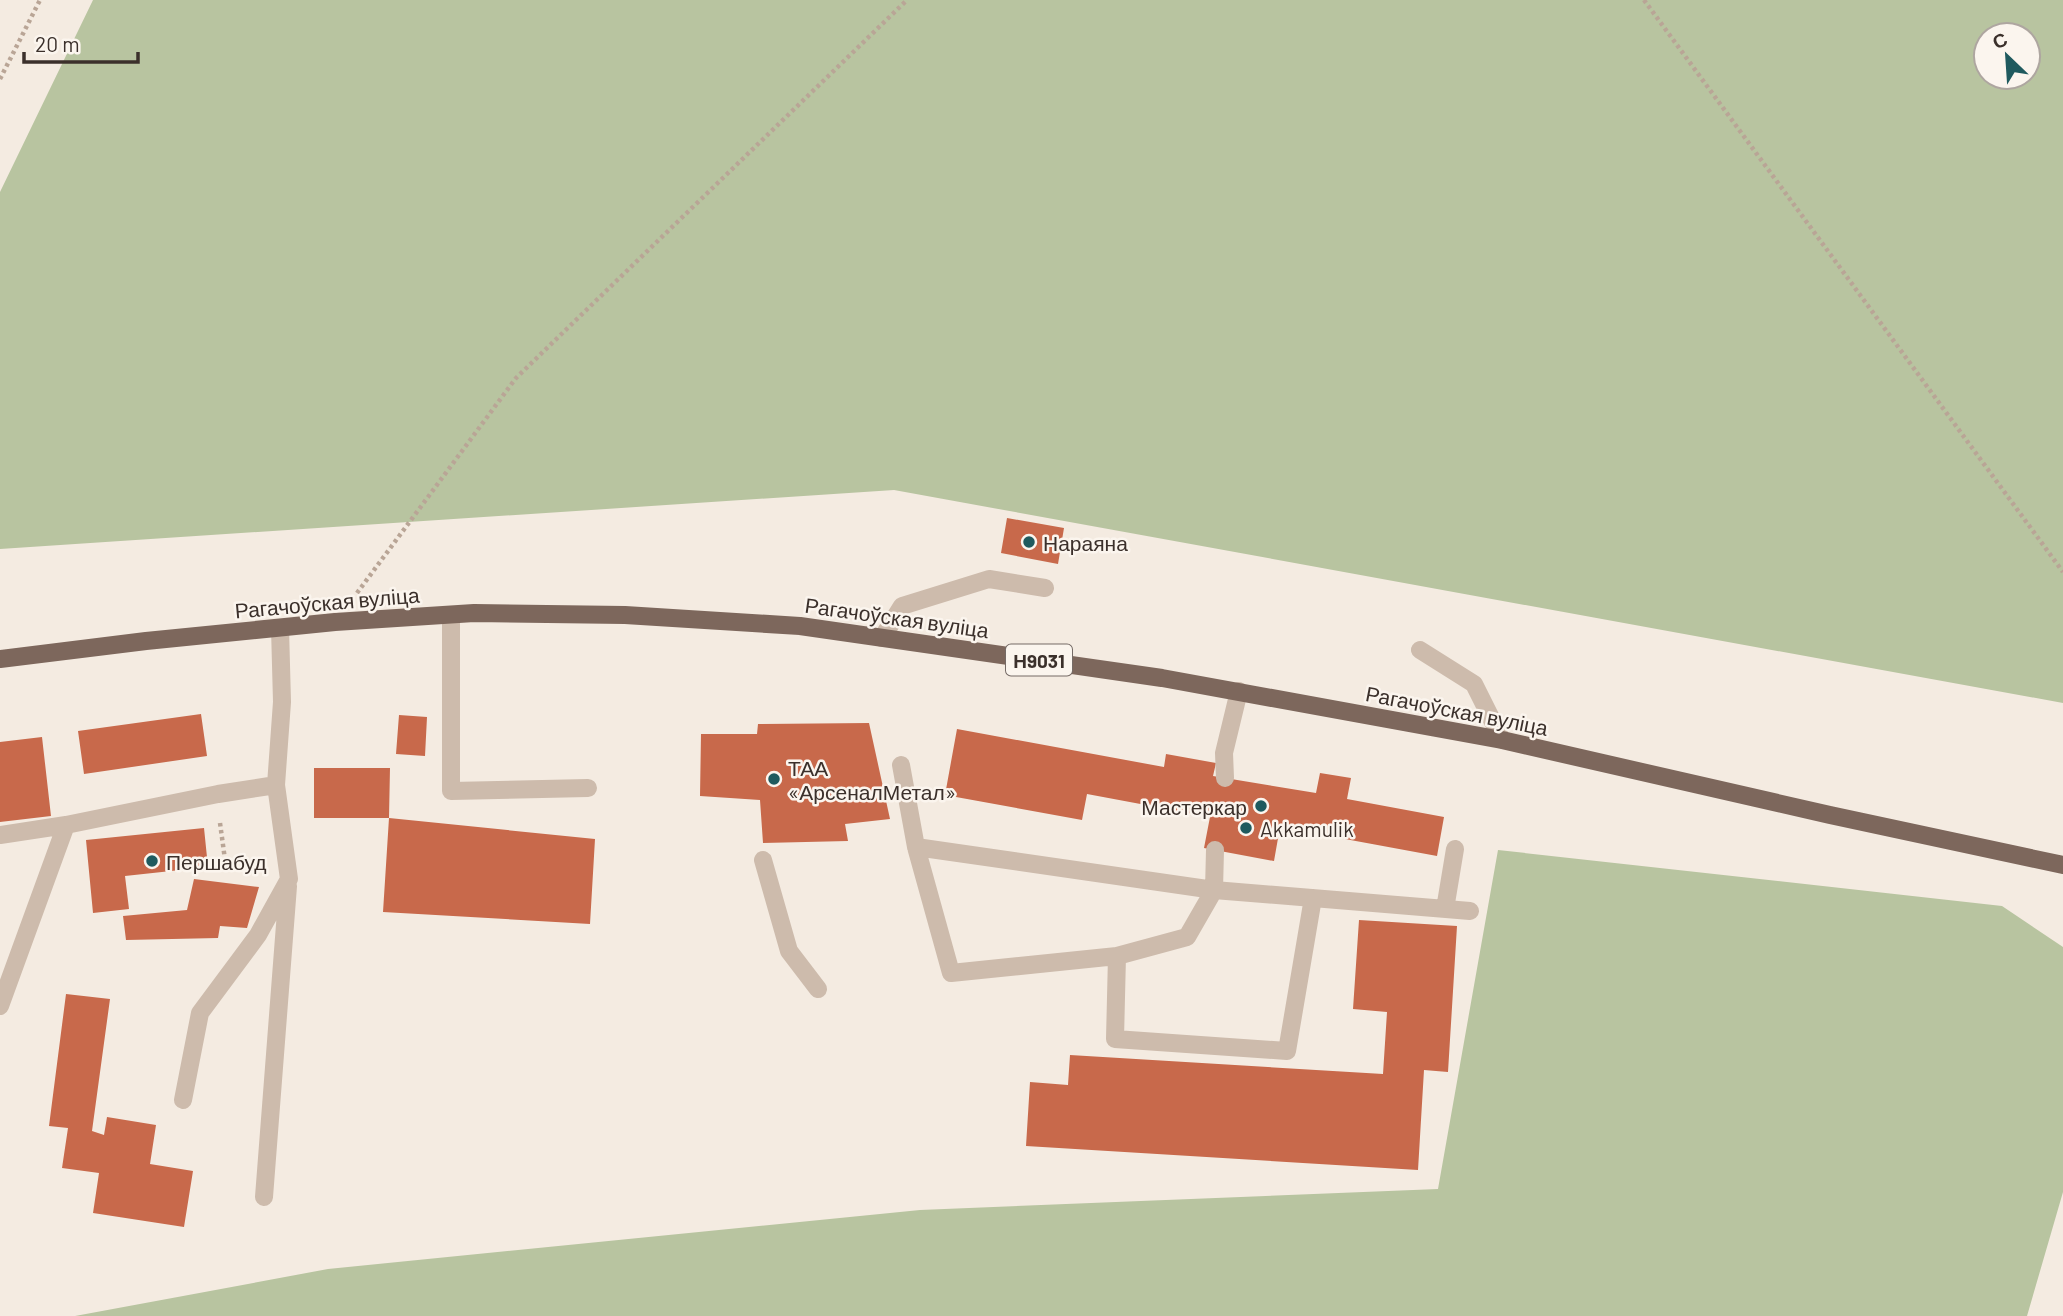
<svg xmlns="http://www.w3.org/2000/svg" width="2063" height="1316" font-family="Barlow,sans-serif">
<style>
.green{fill:#b8c4a0;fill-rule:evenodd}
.building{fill:#c8694b}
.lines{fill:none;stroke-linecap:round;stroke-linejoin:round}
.path{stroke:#b9a596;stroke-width:4.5;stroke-dasharray:3.5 3.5;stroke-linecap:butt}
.lane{stroke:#cdbbac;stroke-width:18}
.primary{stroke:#7d675c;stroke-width:18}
.poi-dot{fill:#1f5a5e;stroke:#fbf5ee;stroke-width:2.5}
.labels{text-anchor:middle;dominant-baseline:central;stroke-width:5;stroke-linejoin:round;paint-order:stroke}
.shield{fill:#fbf5ee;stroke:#756b66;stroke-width:2}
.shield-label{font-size:19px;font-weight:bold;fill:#3b302b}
.poi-label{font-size:21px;fill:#3b302b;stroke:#fbf5ee;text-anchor:start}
.street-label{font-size:21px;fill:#3b302b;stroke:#fbf5ee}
</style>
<rect width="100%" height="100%" fill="#f4ebe1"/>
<!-- green -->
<path class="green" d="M93,0H2063V703L894,490L0,549V192ZM2028,35V77H1986V35Z
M1498,850L2002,906L2063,947V1192L2027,1316H75L328,1269L920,1210L1438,1189Z"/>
<!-- building -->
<path class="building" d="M1007,518L1064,528L1058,564L1001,553Z
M201,714L207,756L84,774L78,731Z
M399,715L427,717L425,756L396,754Z
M869,723L890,819L845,824L848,841L763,843L760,800L700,796L701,734H757L758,724Z
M957,729L1164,767L1166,754L1216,763L1213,776L1316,793L1320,773L1351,778L1347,799L1444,817L1437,856L1280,827L1274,861L1204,848L1210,817L1087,794L1082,820L945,795Z
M42,737L51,816L0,822V742Z
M314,768H390L389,818H314Z
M389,818L595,839L590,924L383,912Z
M204,828L208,867L125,876L129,909L93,913L86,840Z
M194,879L259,887L247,928L220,926L218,938L126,940L123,916L187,910Z
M1359,920L1457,926L1448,1072L1424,1070L1418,1170L1026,1146L1030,1082L1068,1085L1070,1055L1383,1074L1387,1012L1353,1009Z
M66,994L110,999L92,1131L104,1135L107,1117L156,1125L150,1164L193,1171L184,1227L93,1213L99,1173L62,1168L68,1128L49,1126Z"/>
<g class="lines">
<!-- path -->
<path class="path" d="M1644,0L2063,572
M0,79L40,0
M357,593L516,378L907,0
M220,823L226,867"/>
<!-- lane -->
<path class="lane" d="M451,615V791L588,788
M882,638L902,606L989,579L1045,588
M1420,650L1474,684L1502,740
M901,765L916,847L951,973L1117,956L1187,937L1214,890L1215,850
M1225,778L1224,753L1239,691
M0,835L66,825
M916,847L1214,890L1470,911
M763,860L789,951L818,989
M1445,909L1455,849
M1117,956L1115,1039L1287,1051L1313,898
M0,1006L66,825L218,794L276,785L282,702L280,628
M183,1100L200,1013L258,935L289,879L276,785
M264,1197L288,886"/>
<!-- primary -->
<path class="primary" d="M0,659L146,641L335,622L474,613L625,615L800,626L1162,678L1502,740L1830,815L2063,865"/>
</g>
<!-- markers -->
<g class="poi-dot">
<circle cx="1029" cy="542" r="7"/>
<circle cx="774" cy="779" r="7"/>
<circle cx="1261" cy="806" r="7"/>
<circle cx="1246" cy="828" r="7"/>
<circle cx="152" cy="861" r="7"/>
</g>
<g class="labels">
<!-- shield labels -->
<rect class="shield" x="1006" y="644.5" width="66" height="31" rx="5"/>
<g class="shield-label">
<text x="1039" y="660">Н9031</text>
</g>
<!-- poi labels -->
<g class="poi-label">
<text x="1043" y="542">Нараяна</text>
<text x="788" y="767">ТАА<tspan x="788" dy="24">«АрсеналМетал»</tspan></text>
<text x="1247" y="806" text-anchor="end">Мастеркар</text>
<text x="1260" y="828">Akkamulik</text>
<text x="166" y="861">Першабуд</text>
</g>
<!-- street labels -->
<g class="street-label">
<text transform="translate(327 602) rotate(-5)">Рагачоўская вуліца</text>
<text transform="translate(897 617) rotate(8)">Рагачоўская вуліца</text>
<text transform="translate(1457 710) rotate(11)">Рагачоўская вуліца</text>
</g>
</g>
<!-- north arrow -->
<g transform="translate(2007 56) rotate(335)"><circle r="33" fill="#fbf5ee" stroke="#aea6a0" stroke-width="2"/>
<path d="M0-5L12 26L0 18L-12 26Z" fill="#1f5a5e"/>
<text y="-10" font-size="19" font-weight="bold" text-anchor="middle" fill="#3b302b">С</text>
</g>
<!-- scale -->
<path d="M24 52v10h114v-10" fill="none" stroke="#3b302b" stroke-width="3.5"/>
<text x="35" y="52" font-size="21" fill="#3b302b" stroke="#fbf5ee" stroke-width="5" paint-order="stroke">20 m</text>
</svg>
